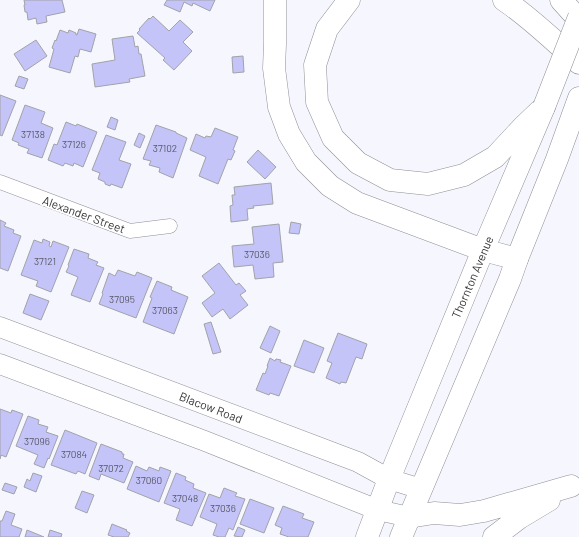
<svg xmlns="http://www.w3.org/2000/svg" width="579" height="537" font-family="Barlow,sans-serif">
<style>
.building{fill:#c4c4f9;stroke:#a2a2a9}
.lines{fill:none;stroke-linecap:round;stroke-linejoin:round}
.minor-casing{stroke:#8f8f96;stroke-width:15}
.secondary-casing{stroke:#8f8f96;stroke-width:21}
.primary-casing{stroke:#8f8f96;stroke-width:23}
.motorway-casing{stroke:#8f8f96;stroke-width:23}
.minor{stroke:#fff;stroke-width:14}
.secondary{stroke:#fff;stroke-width:20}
.primary{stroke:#fff;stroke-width:22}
.motorway{stroke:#fff;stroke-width:22}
.primary-bridge-casing{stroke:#8f8f96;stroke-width:23;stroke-linecap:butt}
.primary-bridge{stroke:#fff;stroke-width:22}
.labels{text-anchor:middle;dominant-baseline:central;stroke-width:3.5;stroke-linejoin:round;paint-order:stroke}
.number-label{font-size:10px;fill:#595968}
.street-label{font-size:12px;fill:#353537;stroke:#fff}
</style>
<rect width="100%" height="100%" fill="#f6f6fe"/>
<!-- building -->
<path class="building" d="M24,0H62L65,12L46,16L47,22L37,24L36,18L28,20L27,12H25L24,5H25Z
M167,0H215L210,11L193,3L192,6L184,2L180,12L164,5Z
M153,16L169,31L180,20L193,32L183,42L192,51L174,70L163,60L165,58L137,33L140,30L139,29L149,18L150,19Z
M79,29L96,34L91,52L80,49L78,57L75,56L70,73L49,67L54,49L52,48L55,40L56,41L60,30L68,33L69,30L76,33V35H77Z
M133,36L135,47L138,46L139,54H141L145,76L129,79L130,82L95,87L92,64L115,60L112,39Z
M36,40L47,56L25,71L14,54Z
M243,56L244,72L233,73L232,57Z
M19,76L28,79L24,89L15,86Z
M0,95L16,101L2,136L0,135Z
M25,105L45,112L41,123L53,128L42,158L27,153L29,149L18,145L19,143L12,140Z
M111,117L118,120L115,130L107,127Z
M66,122L76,126L77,124L97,132L83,167L74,163L73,166L65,163L63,166L48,160L54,144L57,145Z
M156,125L176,132V133L187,138L173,178L159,172L160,168L149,165L151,161L143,159Z
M215,128L238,137L233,150L235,151L231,160L228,159L218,184L199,176L206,157L190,150L196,134L205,138L206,136L211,137Z
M139,133L145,136L140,148L134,145Z
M106,135L126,142L119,160L131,164L122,188L111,184L110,186L105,184V182L98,179L100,173L92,170Z
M258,150L276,167L265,179L247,162Z
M271,183L273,204L253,206L254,208L247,209L248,220L231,222L230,206L233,205L232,195H235L234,187Z
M0,220L6,223L4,226L14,230L13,233L21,236L8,271L0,268Z
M291,222L301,224L299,234L289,233Z
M279,224L283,262L273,263L274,277L255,279L253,265L234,267L232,246L254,244L252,227Z
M43,239L50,242L49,246L51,247L53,241L69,247L51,292L36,286L38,281L21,275L34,240L42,243Z
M74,249L89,254L88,258L98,262L96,265L104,268L90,302L71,295L78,277L66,272L69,266L68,265Z
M219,263L236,285L239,283L246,291L240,295L248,305L230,319L223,309L212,317L202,303L215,293L202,276Z
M118,270L135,276L137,272L152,278L136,318L99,304L103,294L102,293L109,273L115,276Z
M157,281L172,287L171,290L188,297L174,334L143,322L152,298L150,297Z
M30,294L49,301L41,320L23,313Z
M211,322L221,352L213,354L204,324Z
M270,326L280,331L271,353L260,348Z
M338,333L367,344L362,359L356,357L346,383L341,382L340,384L326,378L332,363L327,361Z
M304,340L324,348L314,373L294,366Z
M270,358L275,361L276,359L281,360L280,362L291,366L279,396L270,393L269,395L256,390L263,373L265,374L268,366H267Z
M0,409L11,413L12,410L23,414L6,457L1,455L0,459Z
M28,416L39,420L38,424L48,427L46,432L58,436L49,459L48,458L44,468L34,464L38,455L16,446Z
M65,430L97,443L85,474L78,471L76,474L51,465Z
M101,444L122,452V454H124L123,458L133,462L124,483L101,474L99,480L89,476Z
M136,466L147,471L149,467L159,471L160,467L171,471L159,502L127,489Z
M33,473L42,476L36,492L24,487L27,479L30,481Z
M176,473L186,477L185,480L194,484L193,488L206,493L192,526L176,520L180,509L164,503Z
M5,483L17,487L14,494L2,490Z
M224,488L237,493L235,496L245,499L233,530L229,528L225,537H219L213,535L217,524L200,517L209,494L220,498Z
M82,491L94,495L87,513L75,508Z
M250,499L274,508L264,533L240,524Z
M283,506L304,514L302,518L314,522L308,537H289L280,534L282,528L275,525Z
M6,511L15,514L11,525L22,529L19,537H0V521H2Z
M112,524L127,530L126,531L130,533L128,537H114L108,535Z
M238,527L245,530L242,537L234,536Z
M27,530L44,537H25Z
M50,530L62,534L61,537H48Z"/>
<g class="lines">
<defs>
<path id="minor" d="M0,182L130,231L170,226"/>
<path id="secondary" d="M0,327L358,462L389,479L421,489
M0,364L205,441L378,510L409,517"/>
<path id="primary" d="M367,537L389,479L483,250L544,107
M401,537L510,279L517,259L557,159L579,98"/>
<path id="motorway" d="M275,0V44L274,68L279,107L289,134L306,162L330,186L357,203L483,250L517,259
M349,0L327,29L315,65L317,102L333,138L358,163L390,180L428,184L464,175L495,157L524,126L544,107
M504,0C531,18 555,42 579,63
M561,0L579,20
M409,517L434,513L460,515L484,511L571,486
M494,537L519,518L549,500"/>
</defs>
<!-- minor casing -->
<use href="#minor" class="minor-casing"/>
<!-- secondary casing -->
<use href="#secondary" class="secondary-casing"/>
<!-- primary casing -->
<use href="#primary" class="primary-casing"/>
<!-- motorway casing -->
<use href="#motorway" class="motorway-casing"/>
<!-- minor -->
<use href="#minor" class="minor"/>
<!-- secondary -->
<use href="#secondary" class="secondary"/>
<!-- primary -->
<use href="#primary" class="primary"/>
<!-- motorway -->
<use href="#motorway" class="motorway"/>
<defs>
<path id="primary-bridge" d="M544,107L579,17"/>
</defs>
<!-- primary-bridge casing -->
<use href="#primary-bridge" class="primary-bridge-casing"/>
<!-- primary-bridge -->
<use href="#primary-bridge" class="primary-bridge"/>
</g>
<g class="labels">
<!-- number labels -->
<g class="number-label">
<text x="33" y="134">37138</text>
<text x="74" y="144">37126</text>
<text x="165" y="148">37102</text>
<text x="257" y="254">37036</text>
<text x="45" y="261">37121</text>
<text x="122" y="299">37095</text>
<text x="165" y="310">37063</text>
<text x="37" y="441">37096</text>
<text x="74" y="454">37084</text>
<text x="111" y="468">37072</text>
<text x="149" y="480">37060</text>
<text x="185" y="498">37048</text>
<text x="223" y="508">37036</text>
</g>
<!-- street labels -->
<g class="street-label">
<text transform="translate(84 214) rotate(20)">Alexander Street</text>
<text transform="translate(472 277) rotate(-67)">Thornton Avenue</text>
<text transform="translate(211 407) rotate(21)">Blacow Road</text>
</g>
</g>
</svg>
